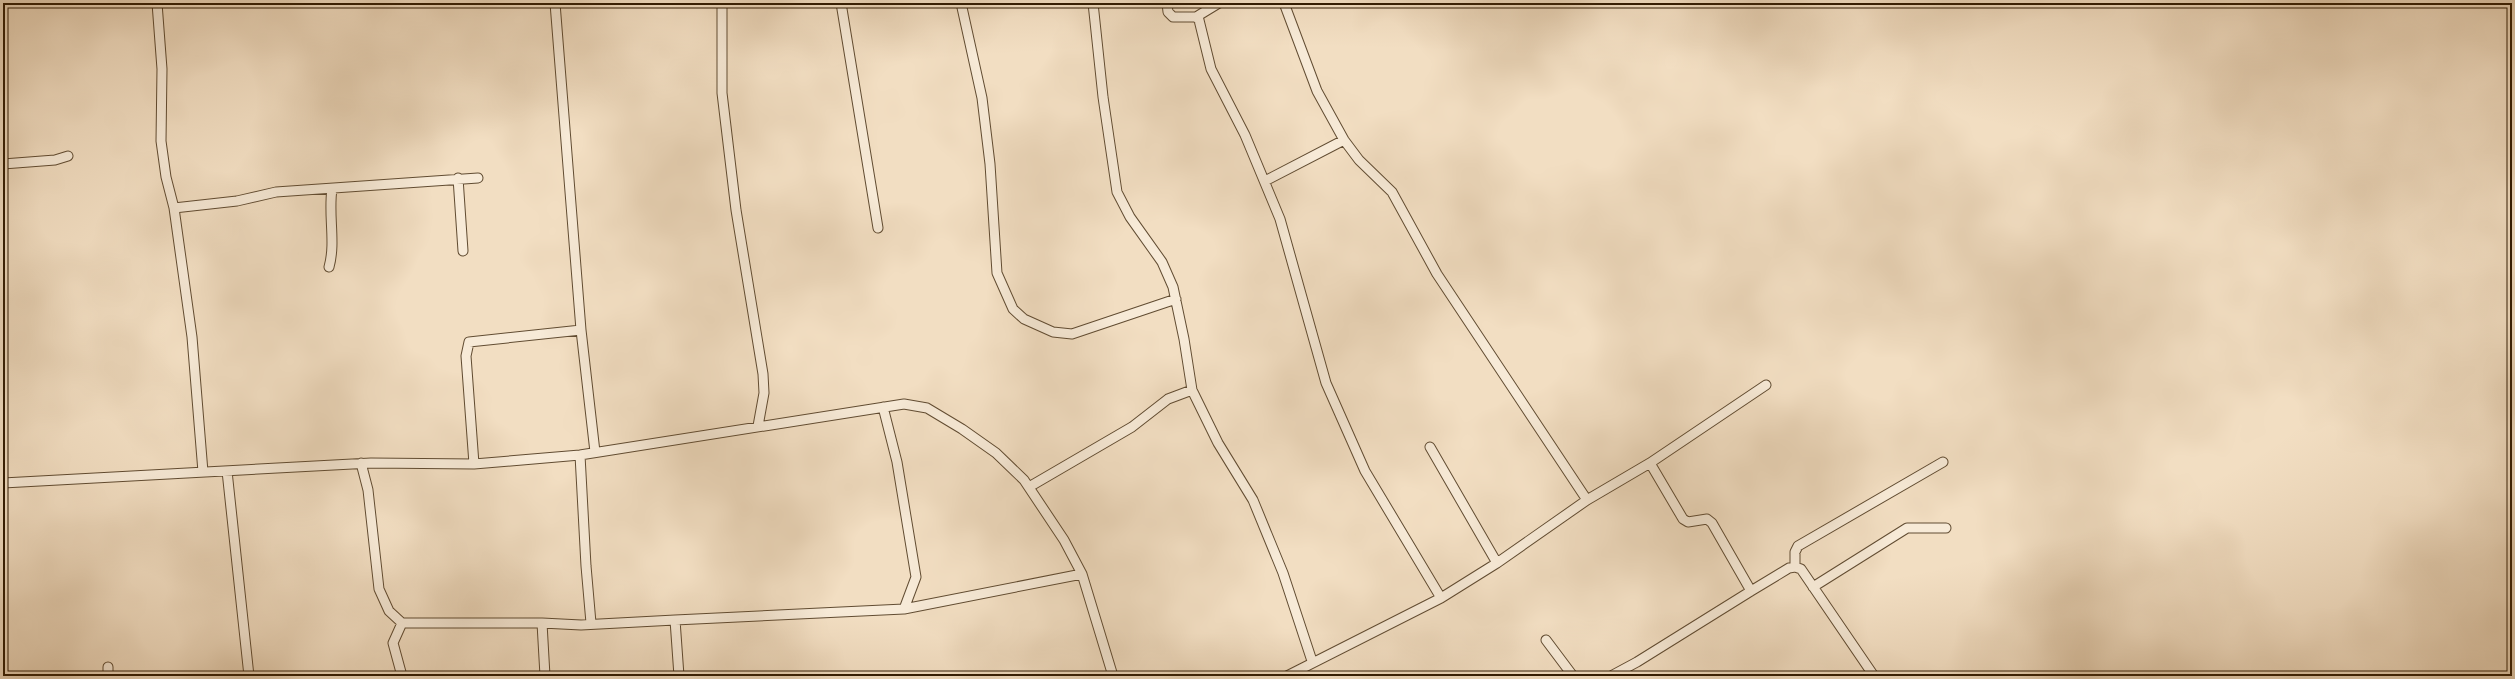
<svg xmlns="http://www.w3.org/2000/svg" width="2515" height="679" font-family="'Gentium Book Plus',serif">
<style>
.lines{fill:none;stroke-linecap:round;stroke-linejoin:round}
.minor-casing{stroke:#614c32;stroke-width:11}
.minor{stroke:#f7ead7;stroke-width:9}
</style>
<rect width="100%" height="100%" fill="#f2dec2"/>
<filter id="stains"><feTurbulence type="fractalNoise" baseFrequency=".005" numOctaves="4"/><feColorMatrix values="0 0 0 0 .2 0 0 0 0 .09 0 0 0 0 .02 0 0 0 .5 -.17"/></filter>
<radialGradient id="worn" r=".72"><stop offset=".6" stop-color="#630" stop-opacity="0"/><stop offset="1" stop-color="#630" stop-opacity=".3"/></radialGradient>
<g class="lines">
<defs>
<path id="minor" d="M157,3L162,69L161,141L166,177L174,208L192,337L203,472
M555,3L581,330
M722,3V93L736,210L763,374L764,393L758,426
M841,3L878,228
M961,3L982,98L990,164L997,273L1013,309L1024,319L1053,332L1072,334L1176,299
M1093,3L1103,97L1117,192L1130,217L1162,262L1173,287L1184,339L1192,390L1218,443L1253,500L1283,573L1312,661
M1167,3L1168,12L1173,17H1196L1199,20L1211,69L1245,135L1280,219L1326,383L1365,471L1441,598
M1284,3L1317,91L1344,140L1359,160L1392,192L1437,274L1587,500L1650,463L1683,519L1688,522L1707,519L1712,523L1751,591L1789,568L1795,567L1801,569L1874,676
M1196,17L1219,3
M3,164L55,160L68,156
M458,178L463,251
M1265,181L1344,140
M174,208L237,201L276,192L478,178
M329,267C336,242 328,215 332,189
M883,407L897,462L916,577L904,609
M1430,447L1497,563
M580,455L586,566L591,623
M361,463L368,490L379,589L389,611L402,623L393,643L402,676
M1650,463L1766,385
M474,464L466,356L469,342L581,330L595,452
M227,471L249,676
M3,483L371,463L474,464L580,455L904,404L927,408L962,429L996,453L1024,480L1064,540L1082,574L1113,676
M1029,487L1132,427L1168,399L1192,390
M1795,567V552L1798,546L1943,462
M1813,587L1907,528H1946
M675,620L904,609L1082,574
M402,623H542
M1546,640L1573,676
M108,667V676
M545,676L542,623L581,625L675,620L679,676
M1287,676L1441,598L1497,563L1587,500
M1611,676L1637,662L1751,591"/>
</defs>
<!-- minor casing -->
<use href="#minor" class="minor-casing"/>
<!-- minor -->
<use href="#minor" class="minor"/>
</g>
<!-- margin -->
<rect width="2515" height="679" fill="none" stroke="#f2dec2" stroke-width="16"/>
<rect x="4" y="4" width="2507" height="671" fill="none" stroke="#311b02" stroke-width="2"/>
<rect x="8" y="8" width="2499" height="663" fill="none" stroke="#311b02"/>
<rect width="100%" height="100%" filter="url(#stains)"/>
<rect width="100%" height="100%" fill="url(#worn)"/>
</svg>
